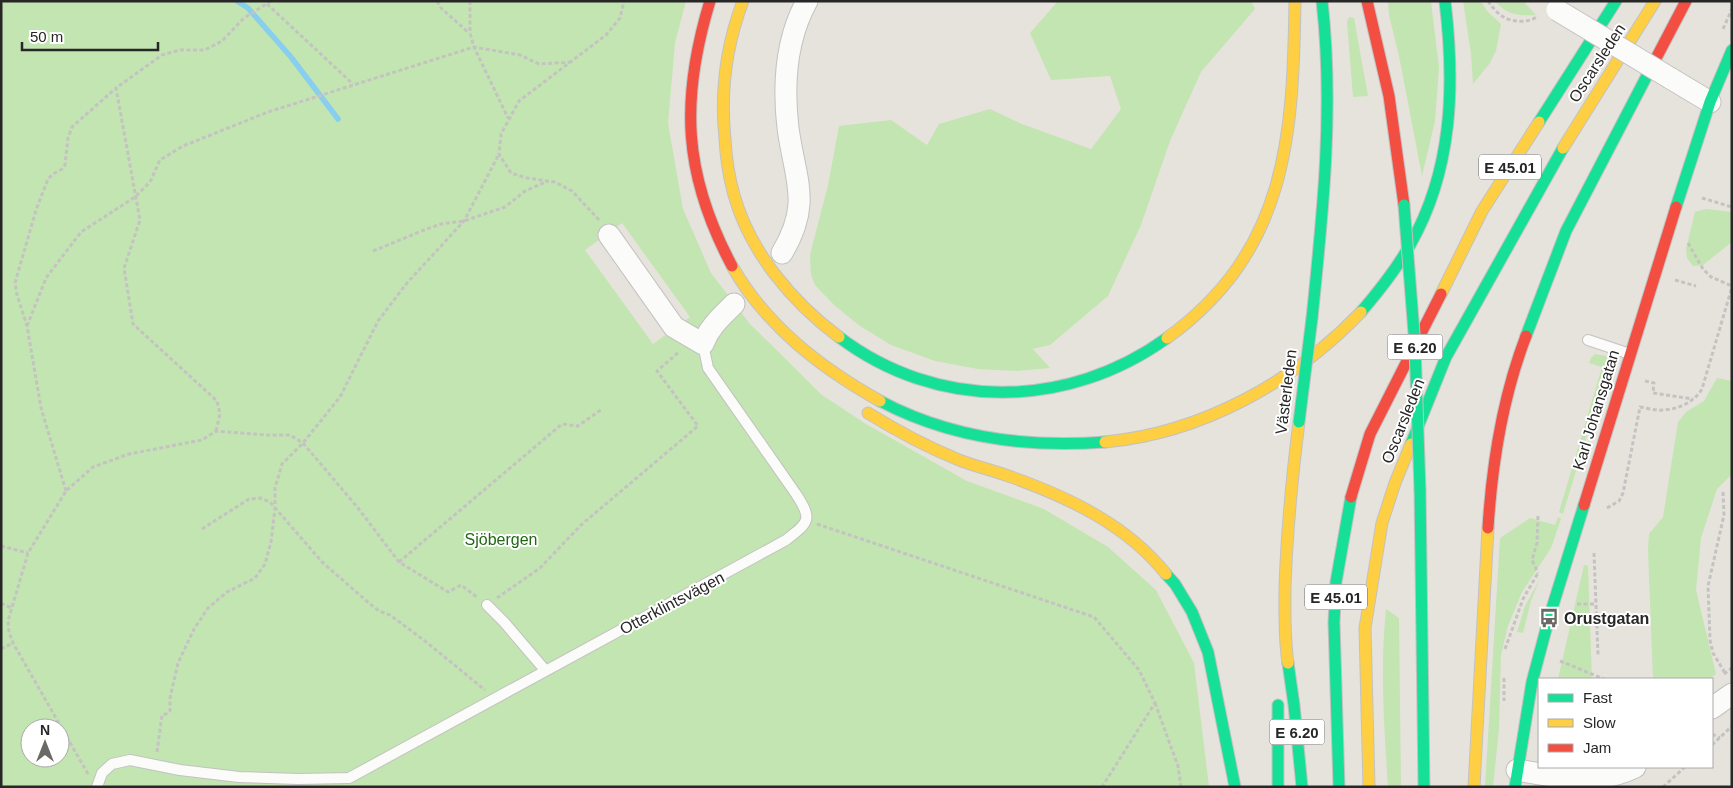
<svg xmlns="http://www.w3.org/2000/svg" width="1733" height="788" font-family="Arial,sans-serif">
<style>
.green{fill:#c3e5b1;fill-rule:evenodd}
.lines{fill:none;stroke-linecap:round;stroke-linejoin:round}
.stream{stroke:#88ceef;stroke-width:5.5}
.lane-casing{stroke:#c3c2c2;stroke-width:12}
.street-casing{stroke:#c3c2c2;stroke-width:23}
.fast-casing{stroke:#c3c2c2;stroke-width:13}
.slow-casing{stroke:#c3c2c2;stroke-width:13}
.jam-casing{stroke:#c3c2c2;stroke-width:13}
.path{stroke:#c4c3c2;stroke-width:3;stroke-dasharray:4 2.5;stroke-linecap:butt}
.lane{stroke:#fbfbfa;stroke-width:10}
.street{stroke:#fbfbfa;stroke-width:21}
.fast{stroke:#16e098;stroke-width:11}
.slow{stroke:#ffcf43;stroke-width:11}
.jam{stroke:#f24e42;stroke-width:11}
.street-bridge-casing{stroke:#c3c2c2;stroke-width:23;stroke-linecap:butt}
.fast-bridge-casing{stroke:#c3c1bf;stroke-width:13;stroke-linecap:butt}
.street-bridge{stroke:#fbfbfa;stroke-width:21}
.fast-bridge{stroke:#16e098;stroke-width:11}
.labels{text-anchor:middle;dominant-baseline:central;stroke-width:4;stroke-linejoin:round;paint-order:stroke}
.shield{fill:#fff;stroke:#686868;stroke-width:1}
.shield-label{font-size:15px;font-weight:bold;fill:#272727}
.street-label{font-size:16px;fill:#272727;stroke:#fff}
.park-label{font-size:16px;fill:#206814;stroke:#fff}
.poi-label{font-size:16px;font-weight:bold;fill:#272727;stroke:#fff;text-anchor:start}
</style>
<rect width="100%" height="100%" fill="#e6e3dc"/>
<!-- green -->
<path class="green" d="M4,1H686L675,43L668,123L683,209L711,273L750,324L822,395L866,424L967,481L1044,509L1108,547L1156,590L1194,663L1209,787H1V5ZM622,223L690,317L653,344L585,250ZM30,728H60V758H30Z
M1058,1H1251L1255,9L1201,72L1170,141L1141,225L1108,296L1050,345L1033,349L1050,368L1017,371L978,369L935,361L891,345L860,326L834,305L815,285L811,275L810,255L828,185L839,126L891,120L927,145L939,124L990,109L1022,124L1091,149L1121,109L1110,76L1051,80L1030,33Z
M1388,1L1431,2L1439,67L1435,121L1422,176L1399,56L1389,15Z
M1463,1H1481L1487,11L1501,24L1496,51L1490,63L1473,84L1471,54Z
M1495,1H1523L1536,15C1518,16 1507,15 1495,1Z
M1349,17L1354,18L1368,96L1353,97L1347,22Z
M1706,209L1732,212V242L1703,265L1693,266L1687,258L1686,249L1695,212Z
M1595,354L1606,356L1610,358L1563,514L1559,512L1602,367L1589,363L1591,358Z
M1717,378L1732,381V474L1717,489L1701,538L1696,590L1716,674L1709,679H1653L1648,550L1649,534L1663,517L1678,422L1686,412L1704,401Z
M1558,517L1561,519L1551,548L1522,592L1508,626L1501,655L1499,729L1493,787H1485L1500,538L1530,518L1555,525Z
M1584,565L1588,566L1592,679H1558Z
M1540,579L1531,601L1523,633L1517,632L1525,606Z
M1386,609L1399,618L1401,787H1388C1384,728 1380,668 1386,609Z"/>
<g class="lines">
<!-- stream -->
<path class="stream" d="M237,1L248,8L291,57L338,119"/>
<defs>
<path id="lane" d="M1588,340L1630,354
M487,605L504,622L545,670
M97,787L102,773L112,764L130,760L180,770L239,777L298,779L349,778L786,540C809,522 813,520 796,494L708,368L703,344"/>
<path id="street" d="M1670,78L1710,102
M609,235L674,327L703,344C709,327 722,316 734,304
M782,253C812,203 795,180 788,128C783,85 786,39 807,1
M1712,708L1732,694
M1517,770C1557,777 1597,786 1635,767"/>
<path id="fast" d="M1539,122L1616,1
M1676,207L1710,102L1732,50
M1361,312C1379,291 1396,270 1410,245C1453,170 1455,85 1445,1
M1312,318C1323,212 1334,107 1322,1
M1526,336L1566,231L1652,66
M839,337C937,411 1067,410 1167,338
M880,401C950,438 1027,448 1105,442
M1411,444L1446,357L1563,148
M1420,490L1424,787
M1166,574L1175,584L1192,612L1208,652L1235,787
M1288,663L1294,705L1302,787
M1278,705V787
M1339,787L1334,622L1336,582L1351,497
M1515,787L1532,682L1549,618L1584,505"/>
<path id="slow" d="M743,1C726,46 720,91 725,139C726,158 729,177 734,195C750,252 792,302 839,337
M1563,148L1655,1
M732,266C766,326 821,368 880,401
M1441,294L1482,211L1539,122
M1167,338C1287,251 1293,138 1295,1
M868,413C897,431 927,447 959,460C977,467 996,471 1014,478C1070,498 1128,526 1166,574
M1105,442C1202,433 1294,382 1361,312
M1288,663C1284,637 1285,612 1285,586C1287,531 1292,477 1299,422
M1369,787L1365,628L1382,523L1395,483L1411,444
M1474,787L1488,528"/>
<path id="jam" d="M710,1C680,100 683,174 732,266
M1367,1L1389,96L1404,205
M1652,66L1686,1
M1351,497L1370,434L1441,294
M1584,505L1676,207
M1488,528C1492,463 1503,396 1526,336"/>
</defs>
<!-- lane casing -->
<use href="#lane" class="lane-casing"/>
<!-- street casing -->
<use href="#street" class="street-casing"/>
<!-- fast casing -->
<use href="#fast" class="fast-casing"/>
<!-- slow casing -->
<use href="#slow" class="slow-casing"/>
<!-- jam casing -->
<use href="#jam" class="jam-casing"/>
<!-- path -->
<path class="path" d="M437,1L441,8L469,33
M470,1V33L474,47L508,118
M1488,1C1492,7 1497,13 1502,16C1512,23 1530,23 1538,16
M267,4L353,84
M1723,29L1732,9
M1702,198L1732,207
M599,220L572,191L555,182L527,178L511,173L499,154L501,134L519,101L606,35L620,18L624,1
M1688,243L1703,269L1711,277L1732,286
M373,251L424,230L441,224L464,221L505,207L525,191L548,181
M1675,280L1696,286
M27,326L46,278L81,232L135,197L150,182L160,160L183,146L268,112L474,47L520,55L539,64L572,62
M1645,381L1654,383L1653,393L1693,399
M216,431L220,414L217,401L133,324L124,268L140,220L116,88L162,55L180,50H205L222,41L244,18L271,1
M66,491L41,408L27,326L17,295L15,283L36,210L48,179L53,174L62,169L65,165L68,138L72,127L116,88
M1723,492L1724,515L1708,586L1710,640L1713,653L1725,673
M1607,508L1619,501L1623,493L1640,407C1647,408 1656,411 1664,410C1679,409 1694,402 1702,389L1732,287
M1538,516L1537,543L1532,560L1538,573
M817,524L1094,617L1139,670L1155,703L1102,787
M202,529L249,499L260,498L270,502L322,562L370,604L379,611L390,615L425,641L485,690
M1,546L28,553
M1594,553L1598,655
M399,562L562,424L578,426L602,409
M497,598L540,568L581,525L698,426L657,371L680,351
M1,603L11,608
M1577,604H1596
M1,649L13,643
M1505,649L1523,599L1538,573
M1560,661L1604,679
M1724,674L1732,668
M1504,678V701
M1155,703L1178,766L1181,787
M1712,734L1720,738
M1712,745L1732,726
M157,752L162,715L166,714L170,711V698L178,663L194,629L208,608L227,592L255,578L265,564L271,542L275,508V488L282,464L303,443L340,397L378,321L407,283L464,221L499,154
M88,774L13,643L9,632L8,621L28,553L66,491L93,467L129,454L202,440L216,431L266,435H290L303,443L358,508L399,562L448,592L461,585L478,598
M1663,787L1685,767"/>
<!-- lane -->
<use href="#lane" class="lane"/>
<!-- street -->
<use href="#street" class="street"/>
<!-- fast -->
<use href="#fast" class="fast"/>
<!-- slow -->
<use href="#slow" class="slow"/>
<!-- jam -->
<use href="#jam" class="jam"/>
<defs>
<path id="street-bridge" d="M1557,10L1670,78"/>
<path id="fast-bridge" d="M1404,205L1415,346L1420,490
M1299,422L1312,318"/>
</defs>
<!-- street-bridge casing -->
<use href="#street-bridge" class="street-bridge-casing"/>
<!-- fast-bridge casing -->
<use href="#fast-bridge" class="fast-bridge-casing"/>
<!-- street-bridge -->
<use href="#street-bridge" class="street-bridge"/>
<!-- fast-bridge -->
<use href="#fast-bridge" class="fast-bridge"/>
</g>
<!-- icons -->
<defs>
<symbol id="bus-bare" viewBox="-9 -9 18 18"><path d="M-5-6H5V4H4V6H2V4H-2V6H-4V4H-5ZM-3.5-4V0h7V-4ZM-3.5 1.2v1.5H-2V1.2ZM2 1.2v1.5H3.5V1.2Z" fill="#6a6966" stroke="#fff" stroke-width="2.5" paint-order="stroke"/></symbol>
</defs>
<g fill-rule="evenodd">
<use href="#bus-bare" x="1535" y="604" width="28" height="28"/>
</g>
<g class="labels">
<!-- shield labels -->
<g class="shield">
<rect x="1479" y="154.5" width="62" height="25" rx="4"/>
<rect x="1387.5" y="334.5" width="55" height="25" rx="4"/>
<rect x="1305" y="584.5" width="62" height="25" rx="4"/>
<rect x="1269.5" y="719.5" width="55" height="25" rx="4"/>
</g>
<g class="shield-label">
<text x="1510" y="167">E 45.01</text>
<text x="1415" y="347">E 6.20</text>
<text x="1336" y="597">E 45.01</text>
<text x="1297" y="732">E 6.20</text>
</g>
<!-- street labels -->
<g class="street-label">
<text transform="translate(1597 63) rotate(-57)">Oscarsleden</text>
<text transform="translate(1286 392) rotate(-83)">Västerleden</text>
<text transform="translate(1596 410) rotate(-73)">Karl Johansgatan</text>
<text transform="translate(1403 421) rotate(-68)">Oscarsleden</text>
<text transform="translate(672 603) rotate(-28)">Otterklintsvägen</text>
</g>
<!-- park labels -->
<g class="park-label">
<text x="501" y="539">Sjöbergen</text>
</g>
<!-- poi labels -->
<g class="poi-label">
<text x="1564" y="618">Orustgatan</text>
</g>
</g>
<!-- border -->
<rect width="1733" height="788" fill="none" stroke="#272727" stroke-width="5"/>
<!-- legend -->
<rect x="1538" y="678" width="175" height="90" fill="#ffffff" stroke="#a9a9a9"/>
<rect x="1548" y="694" width="25" height="8" fill="#16e098" stroke="#a9a9a9"/>
<text x="1583" y="703" font-size="15" fill="#272727">Fast</text>
<rect x="1548" y="719" width="25" height="8" fill="#ffcf43" stroke="#a9a9a9"/>
<text x="1583" y="728" font-size="15" fill="#272727">Slow</text>
<rect x="1548" y="744" width="25" height="8" fill="#f24e42" stroke="#a9a9a9"/>
<text x="1583" y="753" font-size="15" fill="#272727">Jam</text>
<!-- north arrow -->
<g transform="translate(45 743)"><circle r="24" fill="#ffffff" stroke="#a9a9a9"/>
<path d="M0-4L9 19L0 12L-9 19Z" fill="#6a6966"/>
<text y="-8" font-size="14" font-weight="bold" text-anchor="middle" fill="#272727">N</text>
</g>
<!-- scale -->
<path d="M22 42v8h136v-8" fill="none" stroke="#272727" stroke-width="2.5"/>
<text x="30" y="42" font-size="15" fill="#272727" stroke="#ffffff" stroke-width="4" paint-order="stroke">50 m</text>
</svg>
